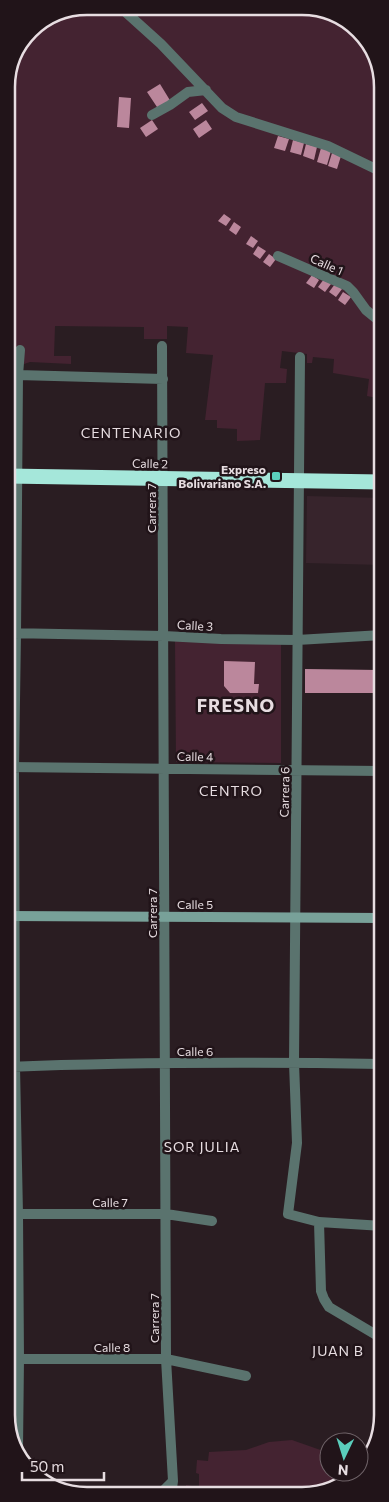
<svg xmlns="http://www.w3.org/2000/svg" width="389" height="1502" font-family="Commissioner,sans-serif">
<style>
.built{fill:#37242c}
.green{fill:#442331}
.building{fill:#bb879c}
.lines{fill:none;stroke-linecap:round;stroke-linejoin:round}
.street{stroke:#5a736e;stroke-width:10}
.secondary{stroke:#78a199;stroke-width:10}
.highway{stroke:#a5e7da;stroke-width:15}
.poi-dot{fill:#5bcebc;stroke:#211419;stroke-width:2}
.labels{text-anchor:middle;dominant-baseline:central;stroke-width:5;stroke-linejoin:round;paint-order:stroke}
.street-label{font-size:12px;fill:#e7dde1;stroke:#211419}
.poi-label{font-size:12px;font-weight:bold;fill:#e7dde1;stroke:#211419;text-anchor:end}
.neighbourhood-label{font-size:14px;letter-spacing:1px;fill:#e7dde1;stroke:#211419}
.district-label{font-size:18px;font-weight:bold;letter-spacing:1px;fill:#e7dde1;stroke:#211419}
.rim{fill:none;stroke:#e7dde1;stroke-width:2.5}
</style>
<rect width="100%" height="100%" fill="#2a1d22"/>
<!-- built -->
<path class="built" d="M307,496L382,498V565L306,563Z
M7,1076H10L16,1211H7Z"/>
<!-- green -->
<path class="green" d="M87,6L323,9L363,33L382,76V399L367,396L369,379L333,373L334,359L313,357L312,363H307V354L282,351L280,368L287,369L286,383H265L260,440L237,441V429L217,428V420H205L213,355L186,353L188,327L167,326V339H144V327L55,326L54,356H71V364L30,362L21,365L20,381H7L6,82L30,30Z
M175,640L281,643V763L176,762Z
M292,1440L329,1453V1472H356L313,1495H180L179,1493H186V1485L199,1487V1474L196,1473L197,1460L208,1461L209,1452L246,1450L269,1442Z"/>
<!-- building -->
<path class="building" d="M160,84L171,102L159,110L147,92Z
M119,97L131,98L129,128L117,127Z
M202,103L208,111L195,120L189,112Z
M152,120L158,129L146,137L140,128Z
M206,120L212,129L199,138L193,129Z
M278,136L289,139L285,151L274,148Z
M293,140L304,143L301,155L290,152Z
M306,144L317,147L314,160L303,156Z
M321,148L331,151L327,165L317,162Z
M332,153L341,156L337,169L328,166Z
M224,214L231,219L226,226L218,221Z
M234,222L241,227L236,235L229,230Z
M251,236L258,241L253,248L246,244Z
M258,246L266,251L260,259L253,254Z
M269,254L276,259L270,267L263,262Z
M312,275L319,280L314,288L306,283Z
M324,279L331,284L325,292L318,287Z
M335,284L342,289L336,297L329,292Z
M343,292L351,297L345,305L338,300Z
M224,661L255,662L254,684H259L258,693H230L224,686Z
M305,669L379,670V693H305Z
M12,921L11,984H7V922Z"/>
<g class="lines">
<!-- street -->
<path class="street" d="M120,7L161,44L222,108L236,117L328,146L382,172
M152,115L170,105L188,92L206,90
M278,256L347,286L353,292L366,310L382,323
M162,346L166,1359L173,1481L171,1495
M300,357L294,1063L297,1143L288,1214L319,1222L383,1226
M18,375L163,379
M7,633L164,636L221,639L297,640L382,635
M8,767L382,771
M7,1067C132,1062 257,1062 382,1064
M7,1214H166L212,1221
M319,1222L321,1291L324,1299L329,1307L383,1339
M7,1359H166L246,1376
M18,1448L19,1359L18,1214L15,1067L14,767L16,634L18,375L20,350
M160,1494L173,1481"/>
<!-- secondary -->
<path class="secondary" d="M7,916L382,918"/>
<!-- highway -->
<path class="highway" d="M7,476L382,482"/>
</g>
<!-- markers -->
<rect class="poi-dot" x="271" y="471" width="10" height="10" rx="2.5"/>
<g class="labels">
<!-- street labels -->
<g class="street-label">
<text transform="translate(327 264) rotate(24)">Calle 1</text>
<text transform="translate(150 463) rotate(1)">Calle 2</text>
<text transform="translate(151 508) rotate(-90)">Carrera 7</text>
<text transform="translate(195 625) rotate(3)">Calle 3</text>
<text transform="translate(195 756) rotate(1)">Calle 4</text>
<text transform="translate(284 792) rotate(-89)">Carrera 6</text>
<text x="195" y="904">Calle 5</text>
<text transform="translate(152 913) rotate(-90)">Carrera 7</text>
<text x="195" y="1051">Calle 6</text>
<text x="110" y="1202">Calle 7</text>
<text transform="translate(154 1318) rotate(-90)">Carrera 7</text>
<text x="112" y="1347">Calle 8</text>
</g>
<!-- poi labels -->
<g class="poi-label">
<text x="266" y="469">Expreso<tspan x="266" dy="14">Bolivariano S.A.</tspan></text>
</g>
<!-- neighbourhood labels -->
<g class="neighbourhood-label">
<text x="131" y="432">CENTENARIO</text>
<text x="231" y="790">CENTRO</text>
<text x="202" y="1146">SOR JULIA</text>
<text x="338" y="1350">JUAN B</text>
</g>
<!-- district labels -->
<g class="district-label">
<text x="236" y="705">FRESNO</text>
</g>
</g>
<!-- crop -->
<path d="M0 0H389V1502H0ZM87 15H302A72 72 0 0 1 374 87V1415A72 72 0 0 1 302 1487H87A72 72 0 0 1 15 1415V87A72 72 0 0 1 87 15Z" fill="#211419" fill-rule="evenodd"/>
<path class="rim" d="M87 15H302A72 72 0 0 1 374 87V1415A72 72 0 0 1 302 1487H87A72 72 0 0 1 15 1415V87A72 72 0 0 1 87 15Z"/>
<!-- north arrow -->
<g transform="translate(344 1457) rotate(184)"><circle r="24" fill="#211419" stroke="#706469"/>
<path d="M0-4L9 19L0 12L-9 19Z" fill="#5bcebc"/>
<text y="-8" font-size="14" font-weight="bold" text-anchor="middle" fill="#e7dde1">N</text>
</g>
<!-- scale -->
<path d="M22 1472v8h82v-8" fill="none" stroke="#e7dde1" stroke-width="2.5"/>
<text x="30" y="1472" font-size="15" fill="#e7dde1" stroke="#211419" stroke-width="4" paint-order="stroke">50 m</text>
</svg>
